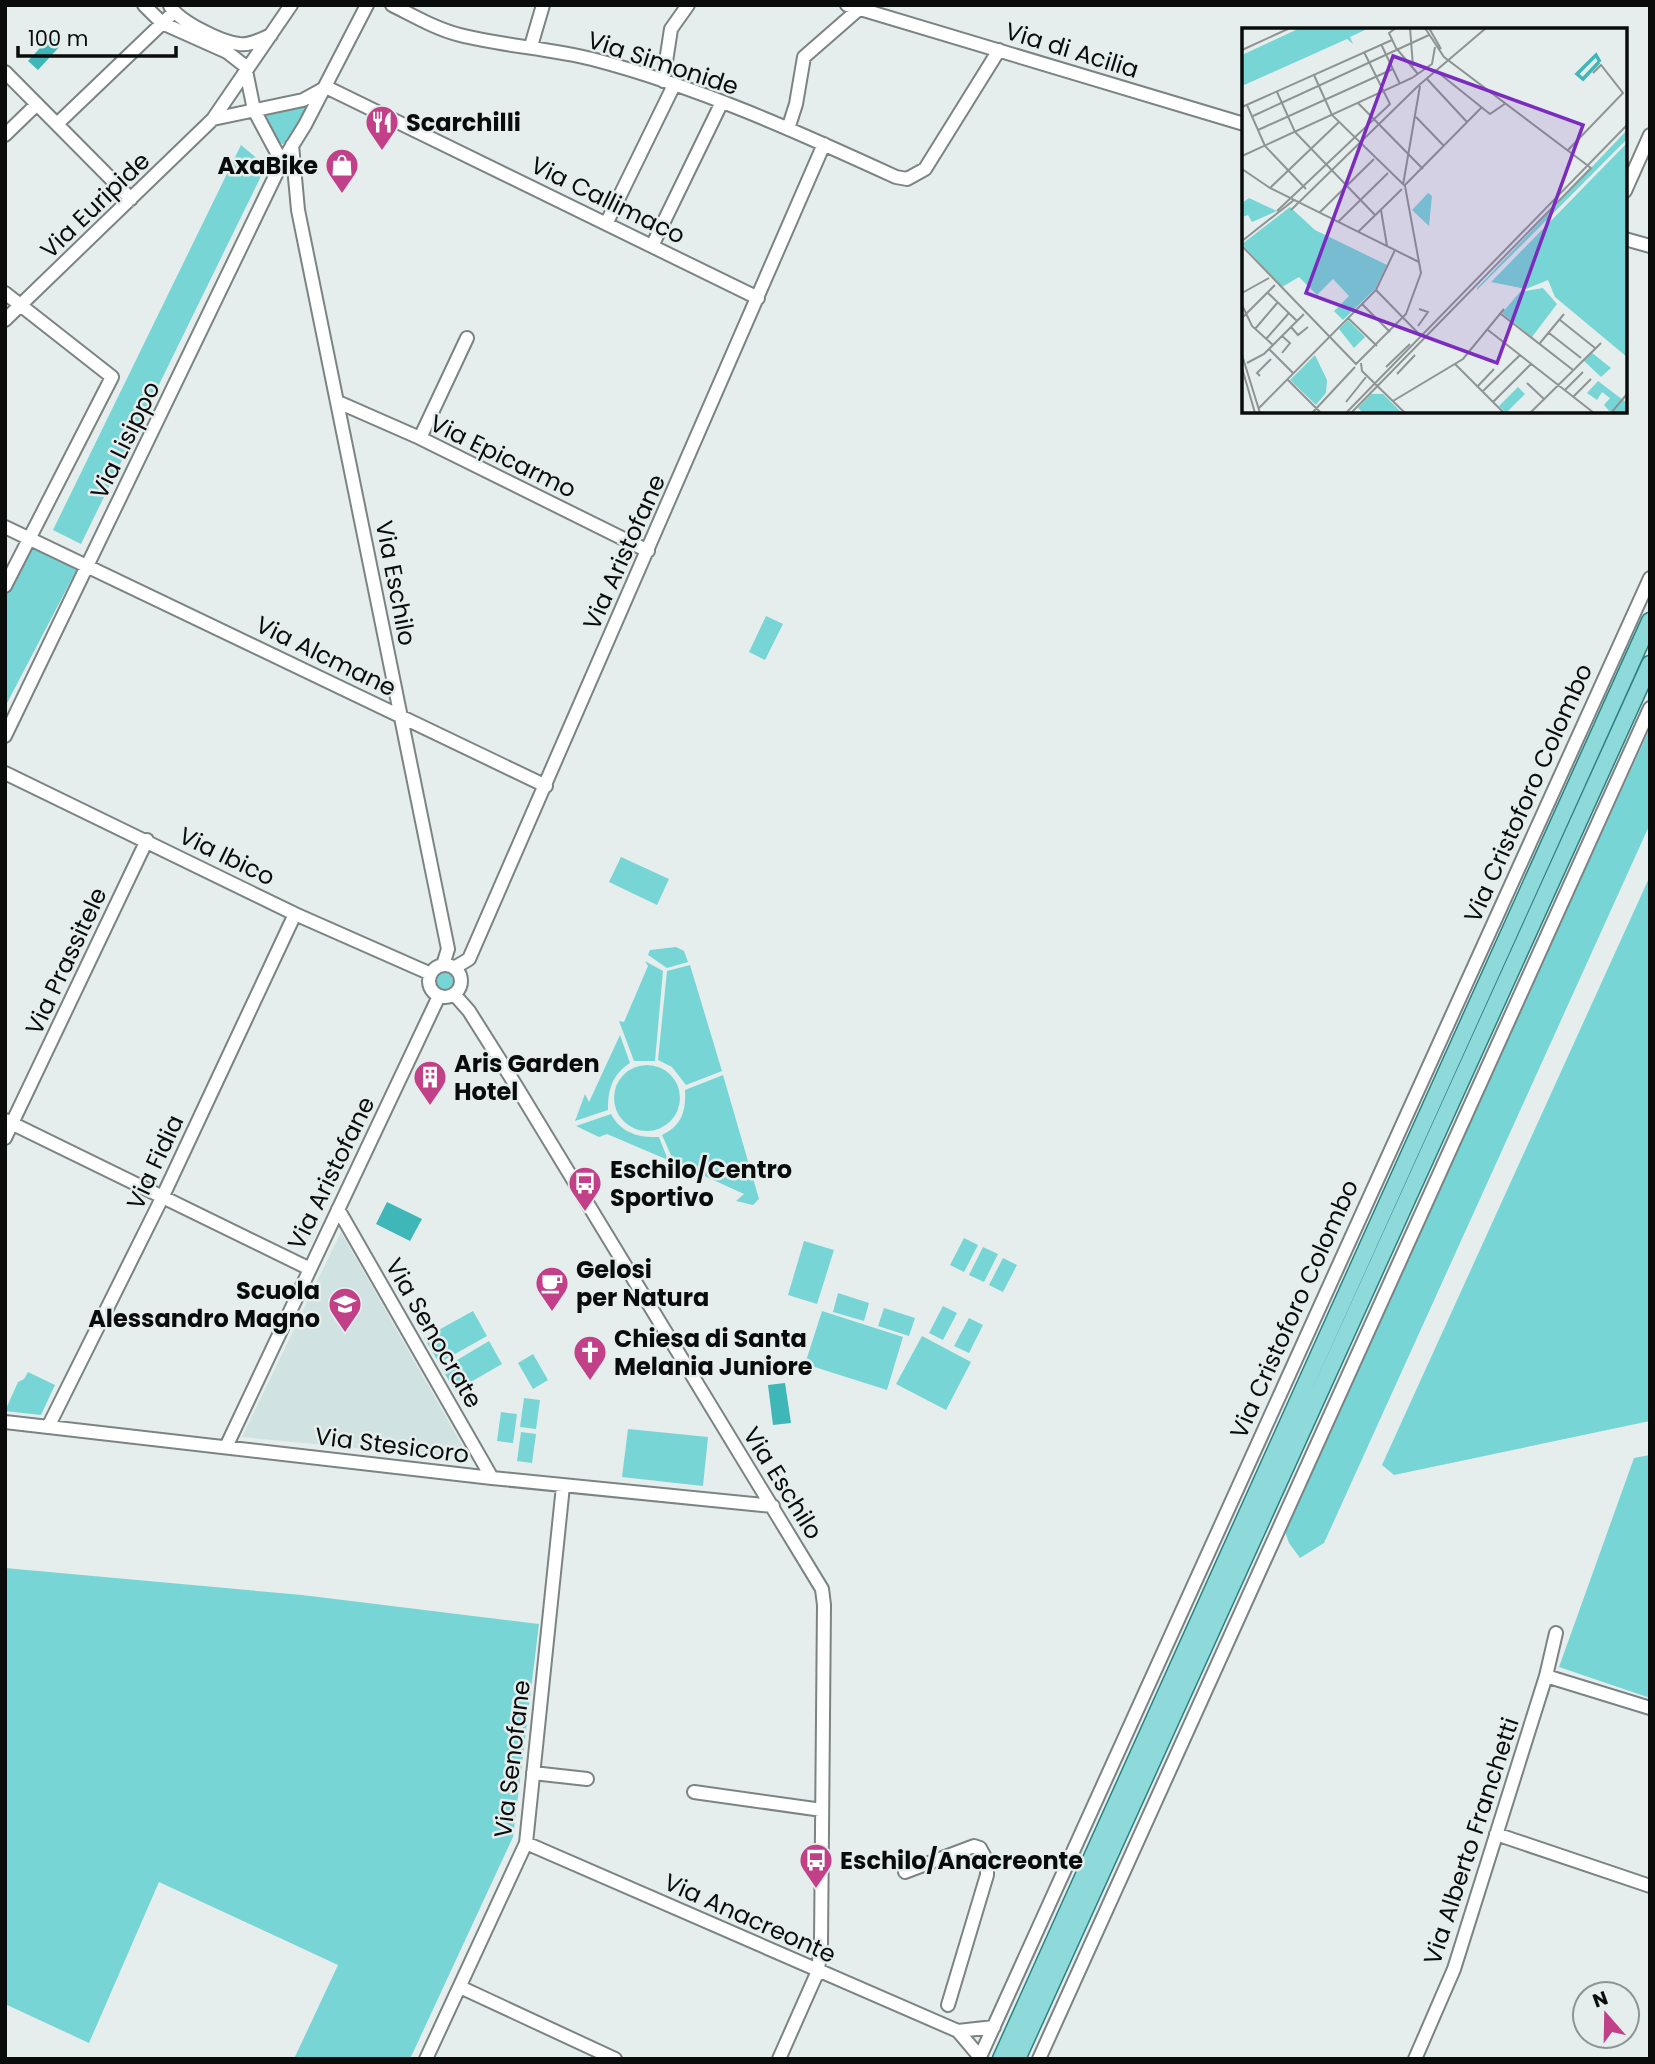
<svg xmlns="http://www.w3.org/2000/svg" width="1655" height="2064" font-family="Poppins,sans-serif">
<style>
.built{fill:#d0e2e2}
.green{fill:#78d5d5}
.water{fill:#3fb6b7}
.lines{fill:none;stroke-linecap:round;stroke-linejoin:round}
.minor-casing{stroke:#7b8383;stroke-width:16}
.major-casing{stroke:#2e8182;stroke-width:19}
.minor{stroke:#fff;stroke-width:12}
.major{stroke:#8ed9da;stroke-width:16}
.labels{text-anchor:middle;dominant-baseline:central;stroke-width:5;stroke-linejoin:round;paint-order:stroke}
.street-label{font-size:24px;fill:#0a0c0c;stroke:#e5eeed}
.poi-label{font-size:24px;font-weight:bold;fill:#0a0c0c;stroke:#e5eeed;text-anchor:start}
.inset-river{fill:none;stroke:#3fb6b7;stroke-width:3.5}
.inset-road{fill:none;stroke:#8d9493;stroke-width:2}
.view{fill:#7b2cbf;fill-opacity:0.15;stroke:#7b2cbf;stroke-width:3.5}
.inset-edge{fill:none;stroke:#0a0c0c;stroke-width:3.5}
</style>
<rect width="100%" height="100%" fill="#e5eeed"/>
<!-- built -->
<path class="built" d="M341,1232L470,1459L242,1437Z"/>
<!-- green -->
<path class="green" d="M308,105L291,139L283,144L277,143L260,116Z
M241,145L266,166L81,544L53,530Z
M31,545L77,569L5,707V595Z
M766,616L783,624L765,660L749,652Z
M1650,728V824L1324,1543L1300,1558L1289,1543L1284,1529Z
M621,857L669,879L657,905L609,882Z
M1650,876V1421L1394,1475L1382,1465Z
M676,947L684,951L688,962L667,968L648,955L650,950Z
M645,961L663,971L655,1061H634L619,1021L624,1022L648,966Z
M690,965L722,1071L686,1085L672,1067L658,1060L667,971Z
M435 982a11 11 0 1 1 22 0a11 11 0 1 1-22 0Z
M620,1035L630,1063C612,1075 608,1089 608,1110L575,1121L585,1094L589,1102Z
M614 1098a33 33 0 1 1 66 0a33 33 0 1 1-66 0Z
M723,1075L759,1199L753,1205L736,1201L744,1194L674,1162L662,1135C682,1126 686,1111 685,1090Z
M611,1114C621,1133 639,1138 659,1137L668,1160L607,1134L599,1137L576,1126Z
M964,1238L978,1245L964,1272L950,1265Z
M804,1241L834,1250L817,1304L788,1295Z
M983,1247L998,1254L984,1282L969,1275Z
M1003,1258L1017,1265L1003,1292L989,1285Z
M838,1293L869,1303L864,1321L833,1312Z
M943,1306L957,1313L943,1340L929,1333Z
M884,1308L915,1318L909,1336L878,1326Z
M473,1311L487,1336L439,1363L424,1338Z
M822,1311L903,1337L887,1390L805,1364Z
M969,1318L983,1325L969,1353L954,1346Z
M922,1336L971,1362L946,1410L896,1384Z
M489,1341L502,1364L455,1391L442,1369Z
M533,1354L548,1380L533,1389L518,1363Z
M28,1372L55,1385L41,1415L5,1411L18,1382L24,1379Z
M524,1398L540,1400L536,1429L520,1427Z
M501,1412L517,1414L513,1443L497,1441Z
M628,1429L708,1437L703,1486L622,1477Z
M521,1432L536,1434L532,1463L517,1461Z
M1650,1455V1698L1559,1667L1634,1458Z
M5,1568L302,1595L539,1624L513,1837L410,2059H294L338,1965L159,1882L89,2043L5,2004Z"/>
<!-- water -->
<path class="water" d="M51,36L61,45L38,70L28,61Z
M387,1202L422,1219L410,1241L376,1224Z
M785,1383L791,1423L773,1425L768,1385Z"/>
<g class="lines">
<defs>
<path id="minor" d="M144,5L162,23L227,52L245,66L254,110L285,168
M392,5C414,16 436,29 460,35C503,46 548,48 592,59C696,86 798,132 896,177L907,179L925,169L999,50
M847,5L1244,124
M170,6C179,21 220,42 239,44C250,46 261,39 271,35
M531,46L543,5
M5,72L131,199
M663,81L671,29L688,5
M326,87L758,298
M213,119L303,100L323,89
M57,124L174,12
M788,129L796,104L804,57L859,9
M5,135L37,104
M292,145L298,210L448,949L443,965
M1625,191L1650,135
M607,222L674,85
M1625,239L1650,246
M652,246L721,104
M5,293L112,377L5,586
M5,320L213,119L291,5
M338,402L420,438L648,551
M420,438L467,338
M5,527L546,786
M5,736L282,162L305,125L367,5
M5,773L295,914L431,974
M429 981a16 16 0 1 1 32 0a16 16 0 1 1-32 0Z
M454,968L469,959L824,144
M454,994L469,1011L510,1076L822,1589L824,1605L821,1943L818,1971L779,2059
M5,1120L308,1268
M5,1138L147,840
M338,1209L492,1478
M5,1422L492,1478L773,1506
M48,1427L162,1198L295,914
M226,1447L439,996
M1546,1676L1650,1708
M533,1773L587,1779
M694,1792L822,1810
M1496,1834L1650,1886
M526,1843L958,2031L980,2057
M905,1872L974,1846L980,1848L987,1861V1875L948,2005
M460,1987L615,2059
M958,2031L994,2027
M426,2059L526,1843L563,1486
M979,2059L1650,578
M1039,2059L1650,708
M1415,2059L1454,1969L1546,1676L1556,1633"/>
<path id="major" d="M1001,2059L1650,621
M1017,2059L1650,664"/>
</defs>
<!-- minor casing -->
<use href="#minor" class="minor-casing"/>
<!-- major casing -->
<use href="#major" class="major-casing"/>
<!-- minor -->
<use href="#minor" class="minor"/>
<!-- major -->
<use href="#major" class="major"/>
</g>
<!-- icons -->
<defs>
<symbol id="restaurant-pin" viewBox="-11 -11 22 30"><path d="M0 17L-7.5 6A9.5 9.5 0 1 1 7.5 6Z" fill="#c24088" stroke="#e5eeed"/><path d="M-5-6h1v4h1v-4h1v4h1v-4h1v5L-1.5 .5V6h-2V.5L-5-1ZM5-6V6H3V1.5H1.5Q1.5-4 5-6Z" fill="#fff"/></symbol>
<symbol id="shop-pin" viewBox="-11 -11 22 30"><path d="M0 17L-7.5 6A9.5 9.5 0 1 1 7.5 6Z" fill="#c24088" stroke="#e5eeed"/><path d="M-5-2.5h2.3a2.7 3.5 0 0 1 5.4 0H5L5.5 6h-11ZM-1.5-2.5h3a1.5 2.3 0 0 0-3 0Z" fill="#fff"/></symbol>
<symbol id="building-pin" viewBox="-11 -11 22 30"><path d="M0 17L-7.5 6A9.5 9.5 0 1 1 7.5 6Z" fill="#c24088" stroke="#e5eeed"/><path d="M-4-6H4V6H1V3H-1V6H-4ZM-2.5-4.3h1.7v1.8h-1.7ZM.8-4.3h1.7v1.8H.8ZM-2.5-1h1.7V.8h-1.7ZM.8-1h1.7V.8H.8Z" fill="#fff"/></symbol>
<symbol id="bus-pin" viewBox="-11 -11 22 30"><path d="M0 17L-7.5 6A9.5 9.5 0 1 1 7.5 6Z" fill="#c24088" stroke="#e5eeed"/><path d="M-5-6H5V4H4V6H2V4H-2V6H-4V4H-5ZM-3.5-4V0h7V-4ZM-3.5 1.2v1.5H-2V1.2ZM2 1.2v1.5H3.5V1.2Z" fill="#fff"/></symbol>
<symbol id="cafe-pin" viewBox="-11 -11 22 30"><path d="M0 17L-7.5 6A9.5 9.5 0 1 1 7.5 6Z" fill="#c24088" stroke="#e5eeed"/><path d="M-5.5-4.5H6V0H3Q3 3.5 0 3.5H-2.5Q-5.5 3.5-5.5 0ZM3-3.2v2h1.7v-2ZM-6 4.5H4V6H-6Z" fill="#fff"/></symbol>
<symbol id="school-pin" viewBox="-11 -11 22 30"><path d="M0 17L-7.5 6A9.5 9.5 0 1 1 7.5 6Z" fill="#c24088" stroke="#e5eeed"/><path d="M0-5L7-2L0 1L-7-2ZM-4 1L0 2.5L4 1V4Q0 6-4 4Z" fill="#fff"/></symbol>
<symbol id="church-pin" viewBox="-11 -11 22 30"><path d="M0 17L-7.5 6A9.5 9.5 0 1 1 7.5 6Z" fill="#c24088" stroke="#e5eeed"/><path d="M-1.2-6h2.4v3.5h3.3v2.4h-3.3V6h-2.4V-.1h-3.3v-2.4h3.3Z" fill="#fff"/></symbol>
</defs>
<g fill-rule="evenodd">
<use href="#restaurant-pin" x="363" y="103" width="38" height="52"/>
<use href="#shop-pin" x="323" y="146" width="38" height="52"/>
<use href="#building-pin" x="411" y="1058" width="38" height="52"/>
<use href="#bus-pin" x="566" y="1164" width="38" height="52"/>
<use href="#cafe-pin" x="533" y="1264" width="38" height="52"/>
<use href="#school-pin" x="326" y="1285" width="38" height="52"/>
<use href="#church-pin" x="571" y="1333" width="38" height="52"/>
<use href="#bus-pin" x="797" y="1841" width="38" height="52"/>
</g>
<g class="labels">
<!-- street labels -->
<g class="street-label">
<text transform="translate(1072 50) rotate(17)">Via di Acilia</text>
<text transform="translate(663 63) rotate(18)">Via Simonide</text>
<text transform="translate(608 200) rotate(26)">Via Callimaco</text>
<text transform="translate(95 205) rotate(-44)">Via Euripide</text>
<text transform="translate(125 440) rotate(-64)">Via Lisippo</text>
<text transform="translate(503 456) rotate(26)">Via Epicarmo</text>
<text transform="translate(624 552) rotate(-66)">Via Aristofane</text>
<text transform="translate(396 583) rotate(79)">Via Eschilo</text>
<text transform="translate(326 656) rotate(26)">Via Alcmane</text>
<text transform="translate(1528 793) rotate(-66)">Via Cristoforo Colombo</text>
<text transform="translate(227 856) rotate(26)">Via Ibico</text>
<text transform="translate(66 961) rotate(-65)">Via Prassitele</text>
<text transform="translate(155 1162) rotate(-65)">Via Fidia</text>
<text transform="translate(331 1173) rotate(-64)">Via Aristofane</text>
<text transform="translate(1294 1309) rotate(-66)">Via Cristoforo Colombo</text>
<text transform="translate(434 1333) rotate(60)">Via Senocrate</text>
<text transform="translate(392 1445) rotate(7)">Via Stesicoro</text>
<text transform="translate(783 1483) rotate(58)">Via Eschilo</text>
<text transform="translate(512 1759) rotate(-83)">Via Senofane</text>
<text transform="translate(1471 1841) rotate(-72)">Via Alberto Franchetti</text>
<text transform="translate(750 1918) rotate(24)">Via Anacreonte</text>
</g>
<!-- poi labels -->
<g class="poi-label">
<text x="406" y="122">Scarchilli</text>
<text x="318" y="165" text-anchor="end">AxaBike</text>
<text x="454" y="1063">Aris Garden<tspan x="454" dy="28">Hotel</tspan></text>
<text x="610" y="1169">Eschilo/Centro<tspan x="610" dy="28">Sportivo</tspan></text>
<text x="576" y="1269">Gelosi<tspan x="576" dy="28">per Natura</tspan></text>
<text x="320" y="1290" text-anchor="end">Scuola<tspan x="320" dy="28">Alessandro Magno</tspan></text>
<text x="614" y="1338">Chiesa di Santa<tspan x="614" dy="28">Melania Juniore</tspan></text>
<text x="840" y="1860">Eschilo/Anacreonte</text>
</g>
</g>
<!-- overview -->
<g transform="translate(1242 28)">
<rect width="385" height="385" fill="#e5eeed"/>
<path d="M58,0H127L108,9L111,16L105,11L0,58V27ZM385,102V111L235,262V260ZM385,115V329L313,269L306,252L284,261L249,254ZM186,165L190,168L187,198L170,182ZM7,170L35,183L10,194L6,187L0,189V175ZM48,179L73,202L145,237L133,261L101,292L92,283L107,268L91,251L75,267L57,249L40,259L0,216ZM301,260L315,276L290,309L260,285L278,264ZM106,292L123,309L112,320L97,301ZM349,324L369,340L359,349L341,332ZM73,327L85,352L84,365L74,377L48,352ZM356,353L385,375V385H369L362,377L368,370L360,364L355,372L345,365ZM276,359L283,366L264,385L257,378ZM129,366H141L160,385H121L116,380Z" fill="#78d5d5"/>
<path class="inset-river" d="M357,34L341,51L335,46L354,27L358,34"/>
<path class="inset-road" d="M154,0L147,5L154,20L176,46M168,0L171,38M187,0L199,21M139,16L158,56M0,22L48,0M193,42L248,86L264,75M185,51L225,94M35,64L53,104L133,187M116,75L181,141M5,77L23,118L64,161M0,79L150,12M11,88L187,7M174,89L202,118M16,102L151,41M326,122L381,65L359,37L351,45M0,128L170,50L190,36L193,19M0,141L28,160L177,234M161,157L178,58M162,158L240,79M28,160L97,94M49,182L176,58L244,0M139,182L145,218M35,183L148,76L122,24M77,185L132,131M96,194L146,145M116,204L160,161M0,213L52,172M0,218L114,336L164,286L179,245L163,158L90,87L72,47M134,262L177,306M0,265L27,250M26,265L55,293M120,276L148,304M0,277L10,298L31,317M259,286L331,342M0,290L33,257M106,290L135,318M318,292L353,320M176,298L186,284L177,281M49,299L56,307L66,299M13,301L36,274M246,302L352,385M307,305L339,330M40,308L48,315L40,325M24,311L47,285M298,315L322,286M27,321L52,346M0,327L18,385M5,335L22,326L62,286M119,335L120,343L163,385M213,336L262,385M144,339L168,316M0,340L13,385M155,346L173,327M18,348L15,345L29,331M46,352L79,385M285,355L302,371M235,359L252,341M323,362L341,344M240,364L278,327M331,369L349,351M151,373L221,331L262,281M104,374L124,349M251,374L289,336M17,380L134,262L153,222M70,385L113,339M104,385L385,97M109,385L349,140L202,29L183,0M288,385L359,315M369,385L385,366"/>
<path class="view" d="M151,28L341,97L255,335L64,265Z"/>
<rect width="385" height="385" class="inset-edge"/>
</g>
<!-- border -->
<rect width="1655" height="2064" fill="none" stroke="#0a0c0c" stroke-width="14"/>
<!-- north arrow -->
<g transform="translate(1606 2015) rotate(340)"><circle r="33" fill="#e5eeed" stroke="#8d9493" stroke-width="2"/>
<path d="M0-5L12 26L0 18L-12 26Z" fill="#c24088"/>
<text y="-10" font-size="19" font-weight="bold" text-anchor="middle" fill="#0a0c0c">N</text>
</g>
<!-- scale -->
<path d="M18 46v10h158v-10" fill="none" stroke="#0a0c0c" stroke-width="3.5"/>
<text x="28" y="46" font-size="21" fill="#0a0c0c" stroke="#e5eeed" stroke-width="5" paint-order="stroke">100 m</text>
</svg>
